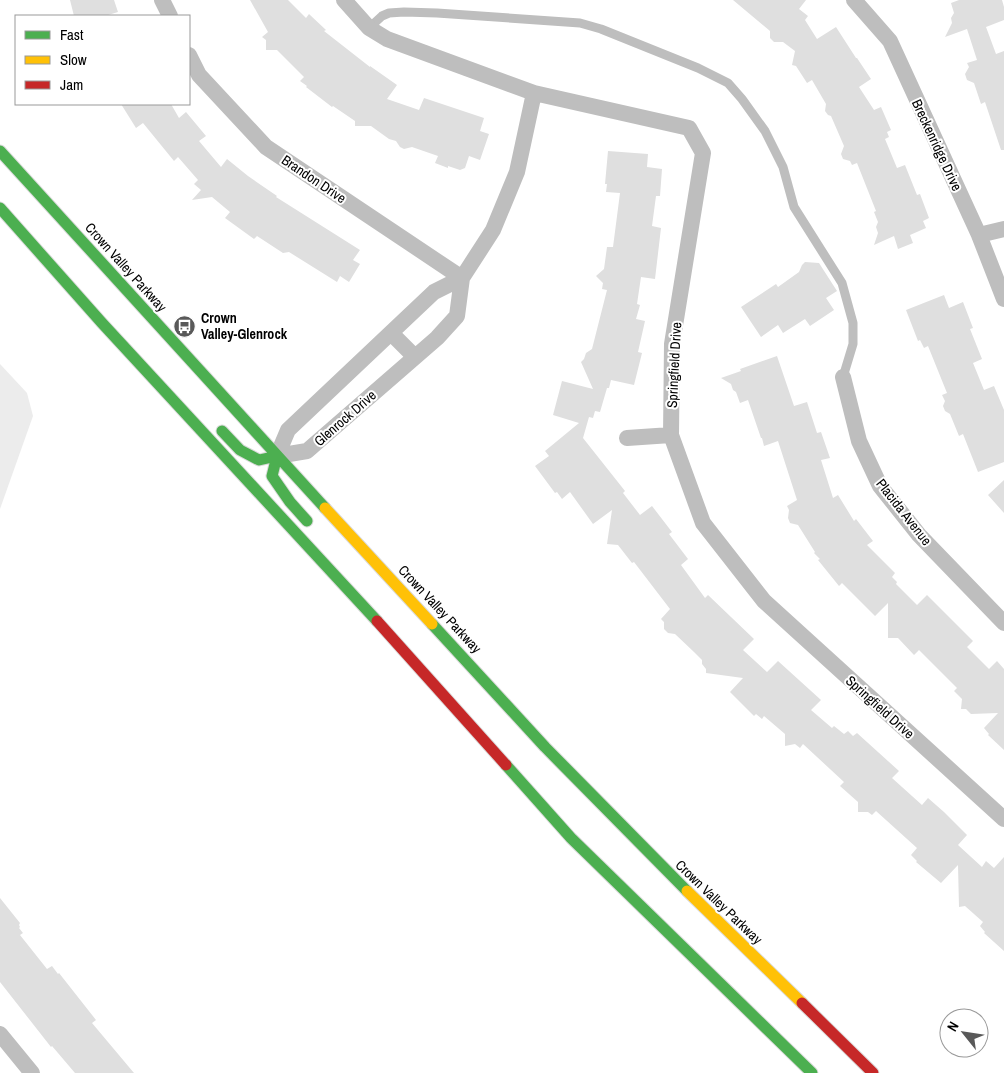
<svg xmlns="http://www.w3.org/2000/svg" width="1004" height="1073" font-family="'Archivo Narrow',sans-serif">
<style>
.green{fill:#ececec}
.building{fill:#dfdfdf}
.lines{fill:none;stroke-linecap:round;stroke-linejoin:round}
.fast-casing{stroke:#dbdbdb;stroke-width:13}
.slow-casing{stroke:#dbdbdb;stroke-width:13}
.jam-casing{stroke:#dbdbdb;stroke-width:13}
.lane{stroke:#bebebe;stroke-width:9}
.street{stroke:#bebebe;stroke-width:16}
.fast{stroke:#4caf50;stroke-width:11}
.slow{stroke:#ffc107;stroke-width:11}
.jam{stroke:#c62828;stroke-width:11}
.labels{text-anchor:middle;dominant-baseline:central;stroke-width:4;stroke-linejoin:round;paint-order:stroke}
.street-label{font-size:14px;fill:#000;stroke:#fff}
.poi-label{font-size:14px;font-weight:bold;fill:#000;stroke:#fff;text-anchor:start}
</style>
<rect width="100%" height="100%" fill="#fff"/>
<!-- green -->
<path class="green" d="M0,364L27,393L33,416L0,509Z"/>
<!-- building -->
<path class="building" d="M70,0H114L118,12L105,16H74Z
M250,0H288L306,18L309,14L326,30L324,31L370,67V66L397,85L387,99L419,110L424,98L484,118L480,131L489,134L480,160L469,156L465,168L460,170L448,166V168L435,163L438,156L412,147L404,149L400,147L396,141L389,139L371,126H355V121L333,106L332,107L306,87L307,86L300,81L304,77L277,50H266V40L262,37L268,32Z
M733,0H806L799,9L808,16L805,20L817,39L836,27L856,58H857L871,79L859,87L874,110L881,107L891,130L887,132L889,137L885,139L897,168L905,165L917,195L920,194L929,218L923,221L926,228L910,235L913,243L898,249L894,236L874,245L878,233L876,227L878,222L874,212L876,211L857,163L852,165L850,161L843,159L841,154L844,146L831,116L828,115L825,111L826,104L812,80L807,83L796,66L792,65L795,51L783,42H774L770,38V31Z
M959,0H1002L1004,7V20L986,27L996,54L1004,51V150H1001L985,102L981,104L974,83L967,80L965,74L969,67L967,63L977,60L967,29L945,37L952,23L951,18L954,13L951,3Z
M121,104H171L179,118L186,112L206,136L199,141L221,167L227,159L248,176L277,196L276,197L360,250L353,260L360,264L349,282L340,276L337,282L289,252L283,253L257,236L254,239L225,218L230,212L212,197L192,200L201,190L194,184L198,180L178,157L174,161L143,123L136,128Z
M608,151L648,154L647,167L662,169L660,196H656L652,226L661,228L655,279L641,277L637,304L640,305L636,319L645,321L638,352L642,353L634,385L611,380L609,388H607L600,412L595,411L593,418L589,417L583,438L625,491L623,493L640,515L652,506L672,532L669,534L688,559L681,565L705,598L708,595L754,639L743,650L767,672L778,661L821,700L811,710L832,728L834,726L844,734L848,731L853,736L857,733L899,771L892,778L922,805L928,798L944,812L967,835L958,845L982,867L986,861L994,868L1004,857V951L984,933L985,932L980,926L983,922L965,906L959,907L958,865L941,883L916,862L917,861L911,855L917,848L876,811L872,815L868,812H858V802L840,786L844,782L803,744L800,748L795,744L785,746V734L764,716L762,719L756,714L754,716L730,692L743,678L706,673V669L702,664V660L694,652L675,634L668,633L664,629V622L661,619L670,609L634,562L632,563L618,545L607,544L612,510L593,524L570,492L562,499L557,492L555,493L535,466L549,456L545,451L579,423L553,415L562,381L593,389L581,362L584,359L586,353L592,349L607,290L602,289L603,283L596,276L604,269L607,247H613L620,193L606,192L607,184H605Z
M805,262L819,263L837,291L826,298L834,310L810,326L805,319L783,333L778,325L761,337L741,307L776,284L778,287L799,272L802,265Z
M944,295L949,308L963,302L973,328L970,329L982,359L973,363L984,390L994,386L1004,410V462L978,472L963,434L959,436L950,414L945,411L943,406L945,401L942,395L947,393L928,346L924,348L920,340L918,341L906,310Z
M777,356L794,406L807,402L817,433L821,432L830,458L821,460L833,498L838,495L854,521L856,519L873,541L867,545L895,573L892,577L897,582L896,584L917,605L927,595L973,641L967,647L989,669L997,661L1004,669V750L988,735L989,734L984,728L998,713L971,714L966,709H961L962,699L954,691L957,688L919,650L914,655L898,638H888V603L875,616L842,583L839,586L818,560L820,559L814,553L815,552L798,525L790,523L788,518L789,510L787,506L797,500L778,441L764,446L762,438H761L748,400L740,403L736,392L733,390L731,384L721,378L741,371L740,369Z
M1004,480V513L988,495Z
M0,898L20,923L19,925L20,927L19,928L23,933L20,935L47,969L52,966L58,974L59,973L96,1020L92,1023L134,1073H75L52,1046L51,1047L0,982Z"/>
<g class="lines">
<defs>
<path id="fast" d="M0,151L325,508
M0,208L102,323L377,621
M222,431L240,450L259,460L277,456
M277,456L272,476L290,502L307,521
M432,624L545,747L687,891
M506,765L571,838L812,1073"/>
<path id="slow" d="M325,508L432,624
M687,891L802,1003"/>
<path id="jam" d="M377,621L506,765
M802,1003L873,1073"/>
</defs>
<!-- fast casing -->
<use href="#fast" class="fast-casing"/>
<!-- slow casing -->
<use href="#slow" class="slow-casing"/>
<!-- jam casing -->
<use href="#jam" class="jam-casing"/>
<!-- lane -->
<path class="lane" d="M369,28L382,16L389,13L404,12L437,13L580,23L601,29L698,68L728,83L742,99L765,131L783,167L794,207L842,283L853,323V344L843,377"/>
<!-- street -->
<path class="street" d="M162,0L170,16
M344,0L369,28L387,39L534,93L689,128L703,153L672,344L671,435L703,523L764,601L1004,819
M854,0L890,41L979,235L1004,299
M189,55L199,75L266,147L462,278
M979,235L1004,229
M391,333L415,357
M843,377L859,441L880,486L919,535L1004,623
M627,438L671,435
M277,456L307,451L437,338L457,316L462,278L493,230L517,172L534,93
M277,456L288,430L434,292L462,278
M0,1034L32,1073"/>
<!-- fast -->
<use href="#fast" class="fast"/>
<!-- slow -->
<use href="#slow" class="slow"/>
<!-- jam -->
<use href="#jam" class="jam"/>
</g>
<!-- icons -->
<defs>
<symbol id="bus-disc" viewBox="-11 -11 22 22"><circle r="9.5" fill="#595959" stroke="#fff"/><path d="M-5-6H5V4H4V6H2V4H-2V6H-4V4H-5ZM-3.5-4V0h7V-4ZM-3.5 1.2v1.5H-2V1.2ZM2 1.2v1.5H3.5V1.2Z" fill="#fff"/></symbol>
</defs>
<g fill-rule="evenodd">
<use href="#bus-disc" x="172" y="314" width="25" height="25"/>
</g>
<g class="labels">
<!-- street labels -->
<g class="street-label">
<text transform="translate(937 145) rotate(65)">Breckenridge Drive</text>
<text transform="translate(314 179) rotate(34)">Brandon Drive</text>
<text transform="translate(126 267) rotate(48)">Crown Valley Parkway</text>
<text transform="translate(674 365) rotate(-87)">Springfield Drive</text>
<text transform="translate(345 418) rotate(-41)">Glenrock Drive</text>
<text transform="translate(904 512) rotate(52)">Placida Avenue</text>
<text transform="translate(440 609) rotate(47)">Crown Valley Parkway</text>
<text transform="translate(880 707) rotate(42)">Springfield Drive</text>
<text transform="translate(719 902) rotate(44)">Crown Valley Parkway</text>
</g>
<!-- poi labels -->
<g class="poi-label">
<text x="201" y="318">Crown<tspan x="201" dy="16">Valley-Glenrock</tspan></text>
</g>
</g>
<!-- legend -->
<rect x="15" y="15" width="175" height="90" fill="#ffffff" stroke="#999999"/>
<rect x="25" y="31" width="25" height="8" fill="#4caf50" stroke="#999999"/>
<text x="60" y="40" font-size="15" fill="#000000">Fast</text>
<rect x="25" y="56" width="25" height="8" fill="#ffc107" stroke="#999999"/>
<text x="60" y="65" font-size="15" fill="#000000">Slow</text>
<rect x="25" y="81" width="25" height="8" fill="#c62828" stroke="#999999"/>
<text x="60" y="90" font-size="15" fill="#000000">Jam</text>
<!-- north arrow -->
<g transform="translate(964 1033) rotate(300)"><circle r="24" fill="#ffffff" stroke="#999999"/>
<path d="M0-4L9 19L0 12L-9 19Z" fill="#595959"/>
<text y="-8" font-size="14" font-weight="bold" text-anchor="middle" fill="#000000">N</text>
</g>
</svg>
